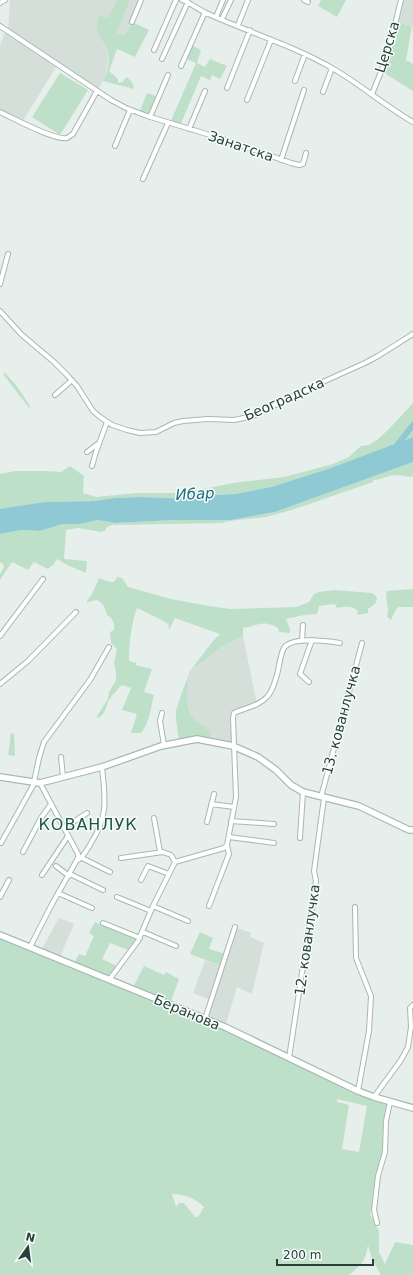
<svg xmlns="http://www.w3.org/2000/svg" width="413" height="1275" font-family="'DejaVu Sans',sans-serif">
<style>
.built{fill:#d4dfda}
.green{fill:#bfe0c8;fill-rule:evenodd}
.water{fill:#8ec9d4}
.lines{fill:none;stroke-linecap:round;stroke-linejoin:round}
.river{stroke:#8ec9d4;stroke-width:6}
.street-casing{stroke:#a8b8b2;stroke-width:6}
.secondary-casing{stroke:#a4bbb3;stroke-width:8}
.street{stroke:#fff;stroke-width:4}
.secondary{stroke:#fff;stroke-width:5.5}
.labels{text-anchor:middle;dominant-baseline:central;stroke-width:3;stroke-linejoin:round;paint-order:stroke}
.street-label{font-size:14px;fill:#24423a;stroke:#f7fbf9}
.water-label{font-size:15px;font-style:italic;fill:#1c6f80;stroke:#f7fbf9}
.quarter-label{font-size:16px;letter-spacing:1px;fill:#1f5548;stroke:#f7fbf9}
</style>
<rect width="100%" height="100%" fill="#e6efeb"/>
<!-- built -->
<path class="built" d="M10,0H117L101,38L109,55L105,77L97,91L58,64L22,122L0,112V45L6,30L8,31Z
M130,0H141L124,37L117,33Z
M401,0H413V26L395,22Z
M243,636L257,704L234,713L233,746L211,741L176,719V711L180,698L190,671L223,646Z
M59,918L74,924L59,959L40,952Z
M235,927L251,933L250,937L264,943L252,994L237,987L225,1027L205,1019L210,1000L193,993L205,960L221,966Z"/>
<!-- green -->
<path class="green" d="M117,0H130L117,33L124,36L132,22L149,30L135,57L117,49L109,71L118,79V83L123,82L126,77C131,80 134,84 134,89L103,81C107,74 109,64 109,56C107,41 90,34 100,15L108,18Z
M321,0H346L337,17L318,6Z
M395,22L412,26L406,60L413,64V91L381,71Z
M191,45L201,50L197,63L205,67L210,59L227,66L220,79L212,75L210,80L201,76L180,126L170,123L196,63L185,58Z
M60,73L88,90L60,135L32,117Z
M147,93L159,97L150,117L139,113Z
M5,373L16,385L30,406L29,408L3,374Z
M413,403V437L328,469L271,487L235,494L216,495L192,499L143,497L115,498L94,501L45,502L0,509V474L15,471H45L61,472L70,466L84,476L83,493L96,497L137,493H184L233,483L284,477L333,464L349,457L361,446L369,445L377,440L388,430Z
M413,462V476C407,478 403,475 396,475C389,475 381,480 373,480V482C339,493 305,507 270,516C254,520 238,518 222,523L112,525L107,527L105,531L101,532L78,528L66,530L64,559L87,561L86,573L67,565L57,559L53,565L48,569L34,562L28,570L12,562L0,580V574L4,567L3,564L0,562V534L21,530L40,531L62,524H80L98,520L115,523L173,520H231L275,512Z
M117,577L122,578L128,587L171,599L203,605L230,609L296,607L309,602L314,594L319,592L334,590L372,593L375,595L377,599L375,604L368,609V613L357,615L358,611C352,605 344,607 337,608L335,604L319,606L317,614L304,615L286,619L290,629V633L279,632L278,628C262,619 258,626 243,628V636L223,646L190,671L213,641L220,634L175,618L169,630L168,624L162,620L137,608C131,625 129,643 129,661L137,663L135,665L152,669L144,692L154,695C151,707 149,724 141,733H131L137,714L122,710L131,688L122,685C117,690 113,694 109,700C105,707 106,715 97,718V716L108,699L109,692L116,680V671L114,663L117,649L111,643L110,632L114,630C115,624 113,618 107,615C104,604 100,596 87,603V601L93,592L99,578L110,582H114Z
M413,589V607H398L395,611L391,620L387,617L388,610L386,594L387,591Z
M186,681L188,682C187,696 184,712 197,721C201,725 206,726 210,731V741L179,742L176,719V711Z
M11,733L14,734L15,756L8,755Z
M95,922L101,925L103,923L140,938L131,951L110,943L102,959L119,967L110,979L132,989L144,966L164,975L166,972L179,979L170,1004L390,1102L386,1121L385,1152L370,1214L379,1231V1252L385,1264L395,1242L413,1245V1275H381L372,1259L368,1245C365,1262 362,1264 349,1275H0V935L73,965L79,954L85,956L94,936L89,933ZM337,1099L367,1106L359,1152L342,1149L349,1105L337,1102ZM172,1194C184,1194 195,1198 204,1207L198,1217H195L184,1203H179L176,1207Z
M200,932L213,938L209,949L226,954L222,966L190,954Z"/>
<!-- water -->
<path class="water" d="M413,437V462L275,512L231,520H173L115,523L98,520L80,524H62L40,531L21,530L0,534V509L5,508L45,502L94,501L115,498L143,497L192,499L216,495L235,494L271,487L328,469Z"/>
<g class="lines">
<!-- river -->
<path class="river" d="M395,448L413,425"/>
<defs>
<path id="street" d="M182,0C190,3 198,9 206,13C248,32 292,45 332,68C360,84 385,106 413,122
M304,0L308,2
M0,3L5,0
M216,17L223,0
M222,19L231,0
M132,22L141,0
M238,25L248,0
M0,26L111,100L126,108L147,116L220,138L291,163L299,165L303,164L306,153
M154,50L176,0
M162,59L188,2
M181,66L205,12
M295,81L305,54
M227,88L250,30
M323,92L332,68
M372,94L387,57L401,0
M247,100L271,40
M0,112C13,118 55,141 67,138C69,137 71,135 73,134L97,91
M150,117L168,75
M189,129L205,91
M115,146L130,110
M281,160L304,90
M143,179L168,123
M0,284L8,254
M0,311L22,335L54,362L67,375L77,386L93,411L100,417L112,425L127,430L140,433L156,432L174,423L183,421L208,419L234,420L253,416L316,385L365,363L378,356L413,334
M55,395L72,380
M87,452L99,443
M92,466L96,452L107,422
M0,636L43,579
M302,641L303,625
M309,682L300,674L312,640
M0,684L28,661L76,612
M162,713L160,721L164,745
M61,757L63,777
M34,782L39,758L44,742L90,680L109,647
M321,797L362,643
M211,804L234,807
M154,818L160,852
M231,821L274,824
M207,822L214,794
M64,828L87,813
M229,837L274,843
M300,838L303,792
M1,843L35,782
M23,852L41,818L51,804
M82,858L110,872
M121,858L163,852L171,855L175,862
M78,860C84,856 87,850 91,843C109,815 105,798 102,767
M56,866L69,876
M70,874L103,890
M42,875L68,836
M141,880L148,866L169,874
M58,893L92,908
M0,897L9,880
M117,897L151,911
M153,906L188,921
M209,906L229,854L227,845
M355,907L356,958L371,996L369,1031L358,1091
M103,923L140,938
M143,932L176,946
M30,947L52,904L78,858V854L40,783
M109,980L138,941L153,906L175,862L224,848L227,845L236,797L233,718L234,713C245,708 259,706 267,697C272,692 274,685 276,678C279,670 280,654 284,648C292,636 328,641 340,643
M205,1019L235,927
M289,1058L316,881L314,871L324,798
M374,1097L401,1060L408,1047L411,1027L410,1008L413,1005
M377,1223L374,1210L378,1176L385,1152L386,1121L390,1102"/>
<path id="secondary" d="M0,777L40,783L102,767L161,746L197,739L233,746L258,757L276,770L291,785L303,792L359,806L409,830H413
M0,935L225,1027L358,1091L374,1097L413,1108"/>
</defs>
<!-- street casing -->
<use href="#street" class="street-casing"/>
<!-- secondary casing -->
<use href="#secondary" class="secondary-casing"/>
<!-- street -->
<use href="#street" class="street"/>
<!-- secondary -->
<use href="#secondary" class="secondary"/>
</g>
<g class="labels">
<!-- street labels -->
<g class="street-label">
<text transform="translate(387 47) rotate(-73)">Церска</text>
<text transform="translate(241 146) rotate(19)">Занатска</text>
<text transform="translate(284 399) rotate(-24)">Београдска</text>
<text transform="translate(341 720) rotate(-75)">13. кованлучка</text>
<text transform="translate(307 940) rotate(-82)">12. кованлучка</text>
<text transform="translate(187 1012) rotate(23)">Беранова</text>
</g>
<!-- water labels -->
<g class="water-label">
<text transform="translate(195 494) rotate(-3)">Ибар</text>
</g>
<!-- quarter labels -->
<g class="quarter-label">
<text x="88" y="824">КОВАНЛУК</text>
</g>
</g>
<!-- north arrow -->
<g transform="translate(28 1247) rotate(14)" stroke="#f7fbf9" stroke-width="3" paint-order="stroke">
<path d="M0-3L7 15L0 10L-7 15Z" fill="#24423a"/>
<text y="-6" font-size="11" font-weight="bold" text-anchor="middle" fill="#24423a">N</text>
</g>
<!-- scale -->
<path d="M277 1259v6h96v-6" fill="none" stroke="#24423a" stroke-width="2"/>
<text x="283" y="1259" font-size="12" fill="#24423a" stroke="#f7fbf9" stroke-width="3" paint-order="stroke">200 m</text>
</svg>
